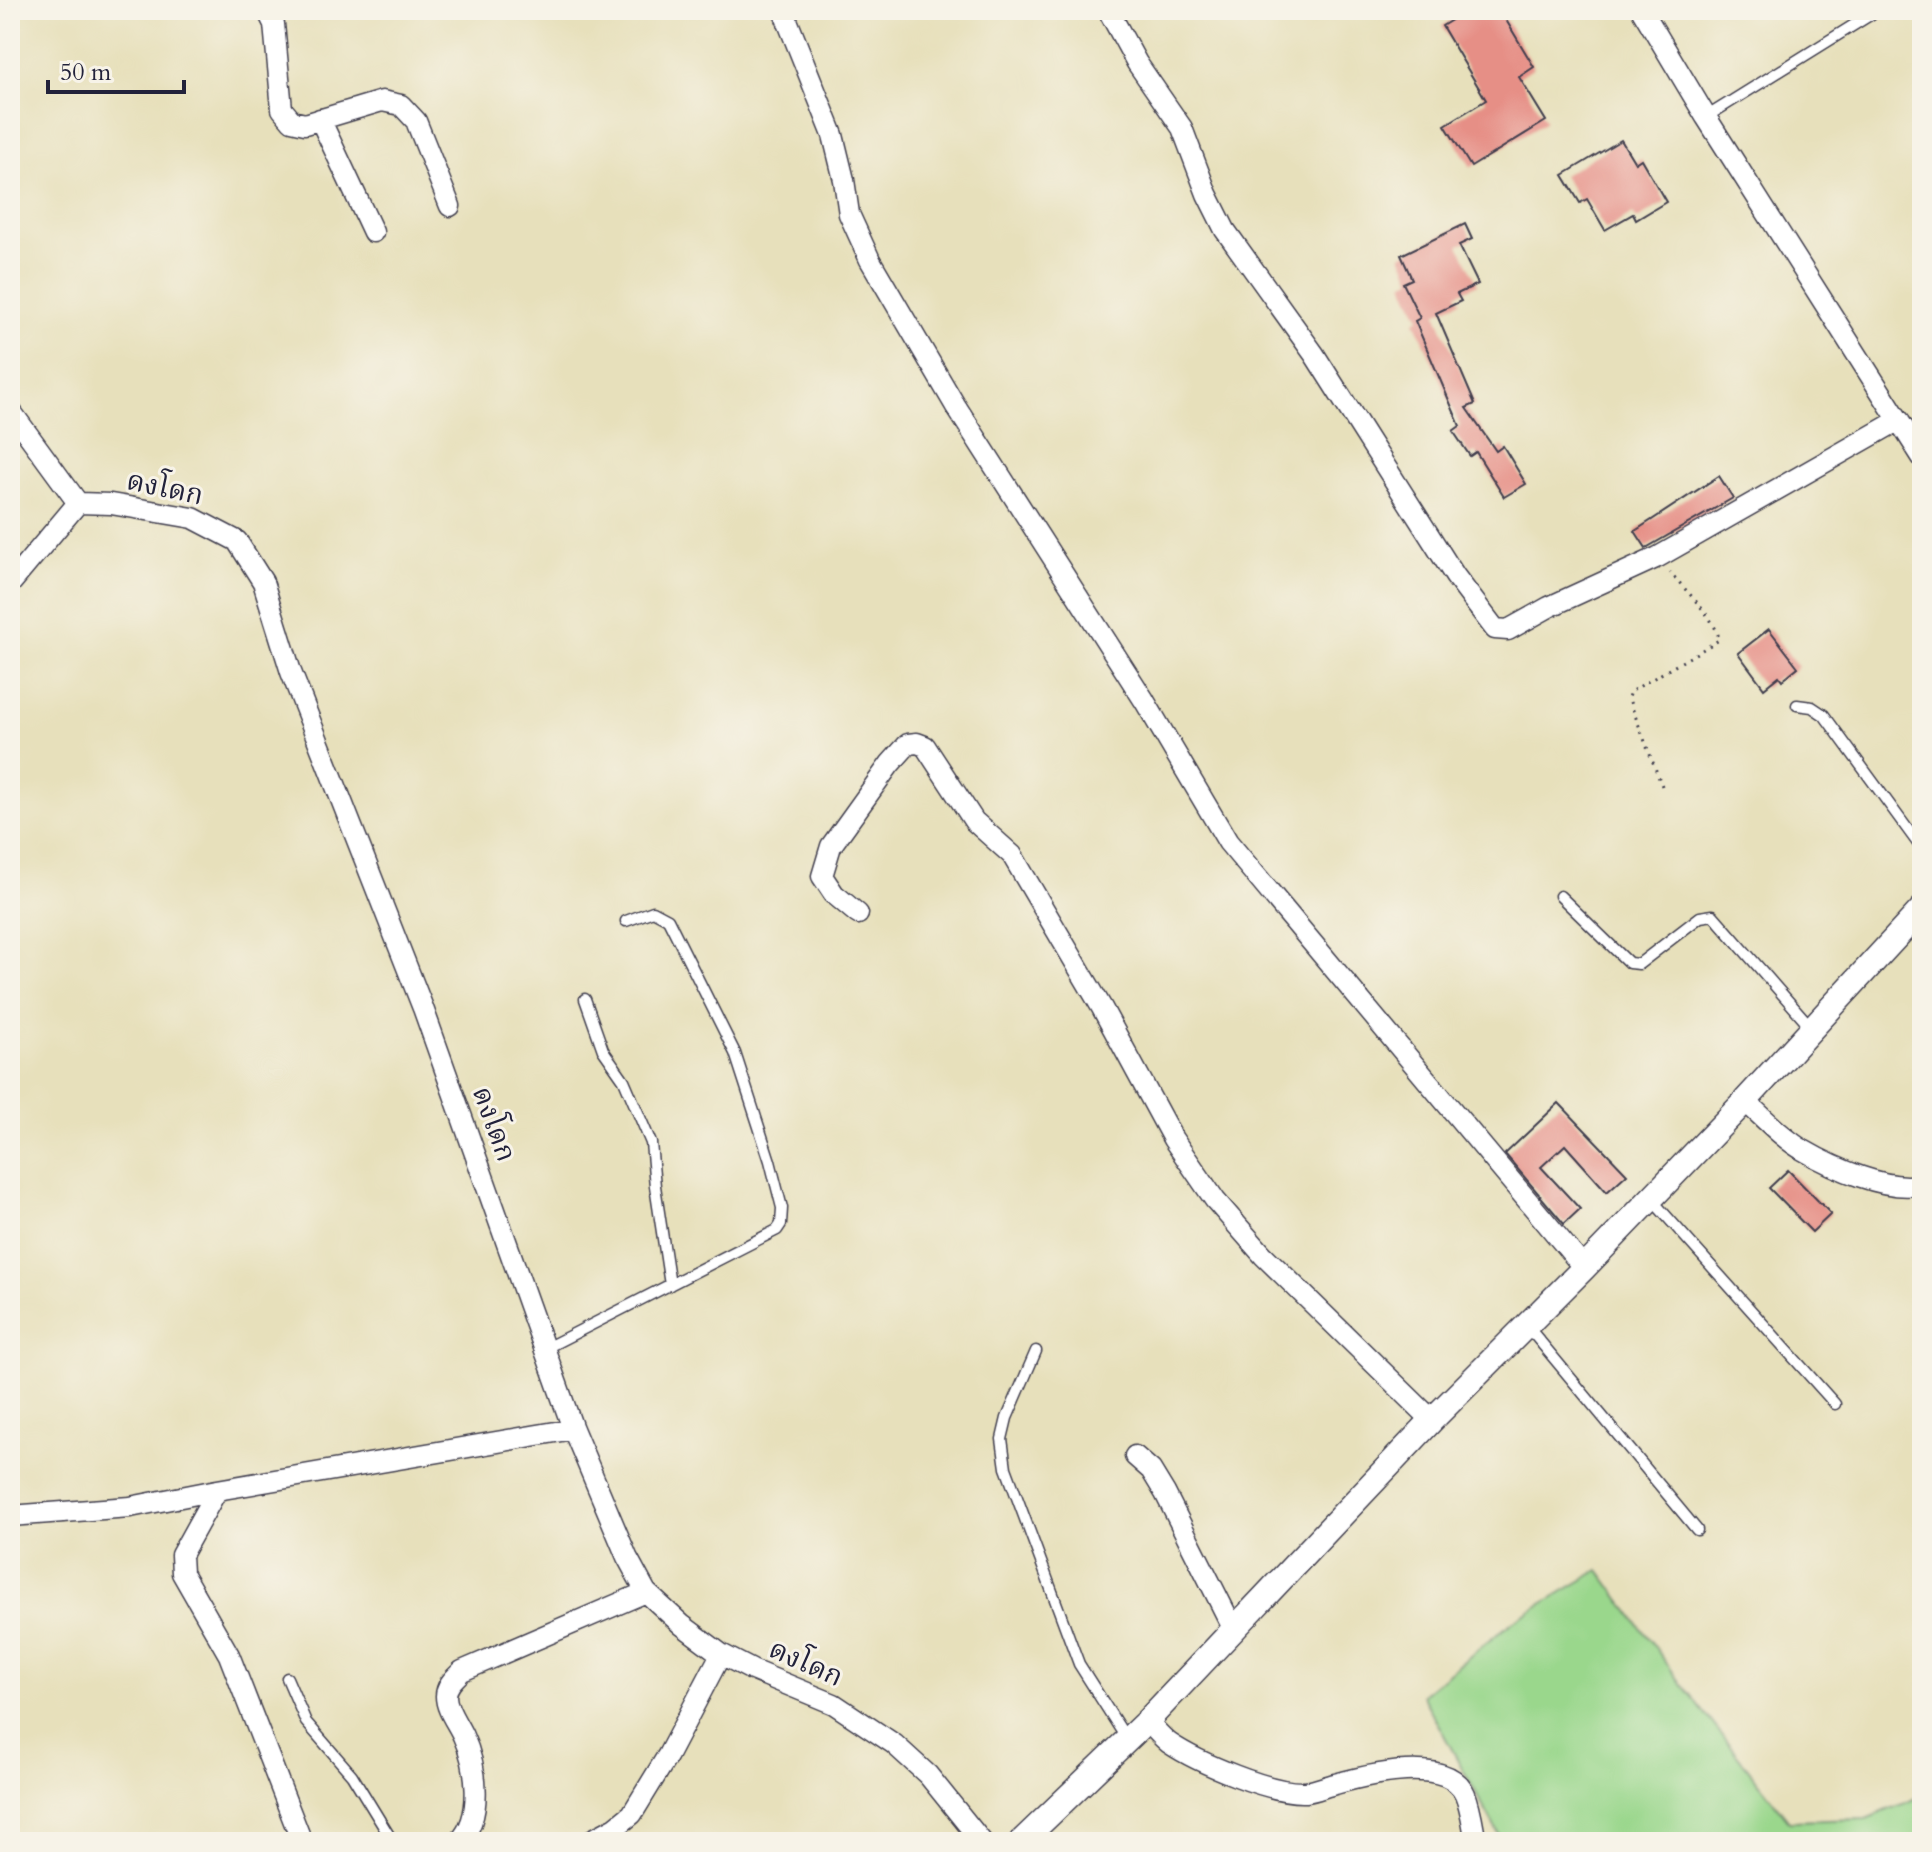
<svg xmlns="http://www.w3.org/2000/svg" width="1932" height="1852" font-family="Cardo,'Noto Serif Thai',serif">
<style>
.green{fill:#9ad78c;stroke:#5e7c64;stroke-width:2}
.building{fill:#e68f86}
.lines{fill:none;stroke-linecap:round;stroke-linejoin:round}
.service-casing{stroke:#403e4e;stroke-width:13}
.minor-casing{stroke:#403e4e;stroke-width:23}
.tertiary-casing{stroke:#403e4e;stroke-width:27}
.path{stroke:#403e4e;stroke-width:3;stroke-dasharray:2 6;stroke-linecap:butt}
.service{stroke:#fff;stroke-width:10}
.minor{stroke:#fff;stroke-width:20}
.tertiary{stroke:#fff;stroke-width:24}
.labels{text-anchor:middle;dominant-baseline:central;stroke-width:6;stroke-linejoin:round;paint-order:stroke}
.street-label{font-size:28px;fill:#22223b;stroke:#f7f3e8}
</style>
<rect width="100%" height="100%" fill="#f7f3e8"/>
<filter id="ink" filterUnits="userSpaceOnUse"><feTurbulence type="fractalNoise" baseFrequency=".0125" numOctaves="2"/><feDisplacementMap in="SourceGraphic" scale="16" xChannelSelector="R" yChannelSelector="G"/><feConvolveMatrix kernelMatrix="1 2 1 2 8 2 1 2 1" color-interpolation-filters="sRGB"/></filter>
<filter id="wash" filterUnits="userSpaceOnUse"><feTurbulence type="fractalNoise" baseFrequency=".006" numOctaves="4" result="noise"/><feDisplacementMap in="SourceGraphic" scale="32" xChannelSelector="R" yChannelSelector="G"/><feGaussianBlur stdDeviation="1.8" result="paint"/><feColorMatrix in="noise" values="0 0 0 0 0 0 0 0 0 0 0 0 0 0 0 0 0 1.4 0 .05"/><feComposite in="paint" operator="in"/></filter>
<g filter="url(#wash)">
<rect width="100%" height="100%" fill="#e7e0bb"/>
<!-- green -->
<path class="green" d="M1599,1570L1681,1683L1789,1821L1866,1819L1922,1796V1842H1503L1422,1695L1512,1622Z"/>
<g id="blocks">
<!-- building -->
<path class="building" d="M1468,10H1500L1534,67L1519,77L1546,121L1471,167L1445,125L1486,100L1442,26Z
M1621,140L1635,163L1641,159L1666,202L1636,220L1633,214L1605,230L1587,199L1580,203L1563,175Z
M1465,224L1472,239L1459,245L1478,284L1457,294L1461,301L1436,313L1475,404L1466,408L1496,451L1503,446L1526,484L1504,497L1476,452L1470,456L1453,431L1460,426L1415,321L1420,318L1403,283L1412,279L1401,255Z
M1719,476L1733,498L1646,548L1635,531Z
M1769,629L1798,667L1782,680L1779,676L1764,688L1738,653Z
M1559,1103L1627,1174L1607,1192L1565,1145L1541,1167L1580,1209L1564,1224L1505,1154Z
M1788,1170L1831,1214L1812,1232L1769,1188Z"/>
</g>
</g>
<g filter="url(#ink)">
<use href="#blocks" fill-opacity="0" stroke="#403e4e" stroke-width="2"/>
<g class="lines">
<defs>
<path id="service" d="M1706,117L1878,10
M1797,705L1812,707L1824,715L1922,849
M1560,896L1629,963L1639,964L1700,917L1713,915L1811,1027
M585,999L603,1050L624,1080L651,1143L655,1186L670,1285
M1652,1200L1835,1404
M1528,1327L1697,1530
M544,1349L777,1230L781,1224L782,1208L770,1161L735,1053L668,919L653,911L626,921
M1036,1351L1007,1418L1002,1439L1006,1468L1079,1664L1126,1738
M287,1678L306,1722L352,1775L393,1842"/>
<path id="minor" d="M267,10L274,24L282,109L292,121L305,124L382,101L401,105L416,121L450,206
M783,10L833,135L844,180L849,214L870,260L955,405L1144,700L1228,842L1584,1268
M1108,10L1137,63L1182,128L1207,194L1225,230L1314,354L1455,576L1495,629L1508,630L1549,607L1658,557L1899,420
M1642,10L1706,117L1922,457
M320,119L373,232
M10,410L78,503L111,504L193,518L237,541L263,582L291,672L423,1008L573,1429L627,1557L646,1592L682,1625L721,1654L752,1670L834,1704L894,1744L928,1775L982,1842
M10,584L78,503
M858,914L834,894L822,876L831,846L890,764L908,744L917,743L925,746L974,821L1012,855L1102,1008L1173,1139L1215,1200L1263,1255L1432,1420
M1745,1101C1763,1117 1782,1138 1803,1150C1832,1167 1889,1193 1922,1184
M1135,1456L1151,1470L1165,1493L1234,1630
M217,1490L181,1555L182,1573L229,1655L302,1842
M10,1516L130,1507L217,1490L573,1429
M1147,1721C1154,1728 1161,1737 1169,1743C1197,1762 1271,1794 1306,1792C1315,1791 1326,1786 1335,1784C1367,1775 1448,1755 1465,1794C1471,1808 1473,1827 1476,1842
M459,1842C484,1817 477,1766 463,1736C458,1724 446,1710 446,1696C446,1685 455,1678 462,1671L646,1592
M588,1842L616,1827L632,1814L668,1755L721,1654"/>
<path id="tertiary" d="M1021,1842L1147,1721L1432,1420L1584,1268L1745,1101L1922,909"/>
</defs>
<!-- service casing -->
<use href="#service" class="service-casing"/>
<!-- minor casing -->
<use href="#minor" class="minor-casing"/>
<!-- tertiary casing -->
<use href="#tertiary" class="tertiary-casing"/>
<!-- path -->
<path class="path" d="M1662,786L1628,697L1630,692L1719,640C1718,621 1683,588 1670,572"/>
<!-- service -->
<use href="#service" class="service"/>
<!-- minor -->
<use href="#minor" class="minor"/>
<!-- tertiary -->
<use href="#tertiary" class="tertiary"/>
</g>
</g>
<g class="labels">
<!-- street labels -->
<g class="street-label">
<text transform="translate(165 488) rotate(12)">ดงโดก</text>
<text transform="translate(494 1124) rotate(70)">ดงโดก</text>
<text transform="translate(806 1663) rotate(24)">ดงโดก</text>
</g>
</g>
<!-- margin -->
<rect width="1932" height="1852" fill="none" stroke="#f7f3e8" stroke-width="40"/>
<!-- scale -->
<path d="M48 80v12h136v-12" fill="none" stroke="#22223b" stroke-width="4"/>
<text x="60" y="80" font-size="24" fill="#22223b" stroke="#f7f3e8" stroke-width="6" paint-order="stroke">50 m</text>
</svg>
